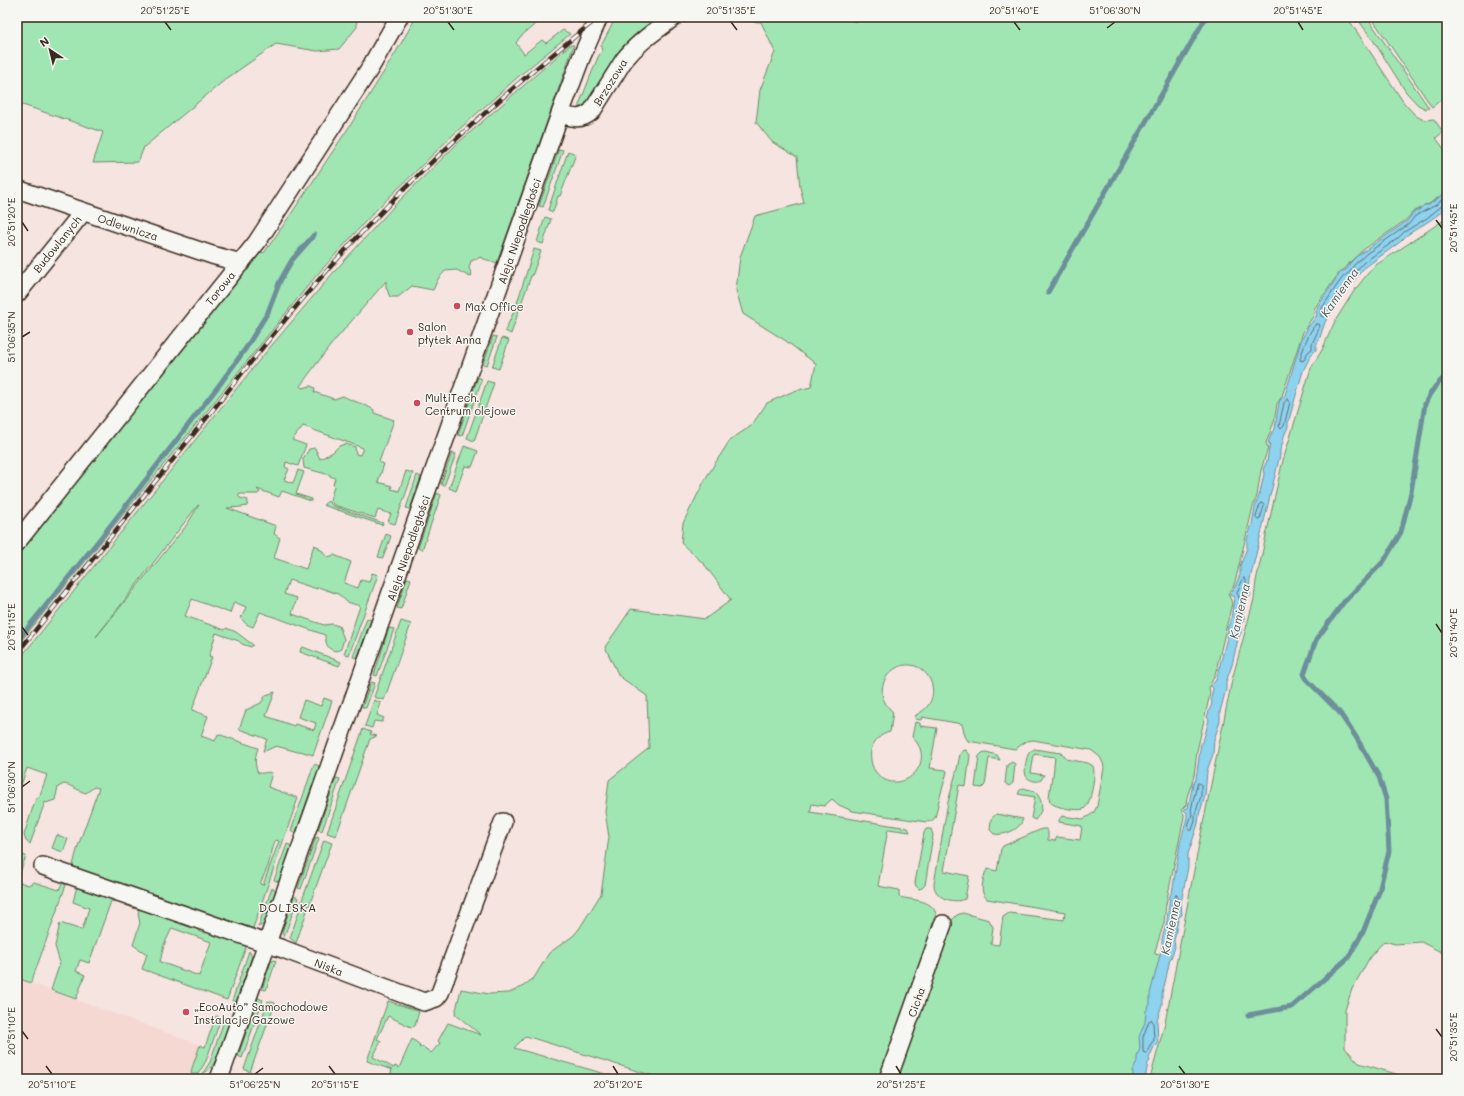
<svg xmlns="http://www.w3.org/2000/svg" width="1464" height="1096" font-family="Mali,sans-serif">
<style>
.built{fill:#f6d8d3}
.green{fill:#a0e6b2;stroke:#6e8868;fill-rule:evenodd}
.water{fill:#8dd2ef;stroke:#6c8f9b}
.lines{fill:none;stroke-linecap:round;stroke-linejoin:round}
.shore{stroke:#5c6d72;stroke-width:1}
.stream{stroke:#6c8f9b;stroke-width:5}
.minor-casing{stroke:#3b2a1e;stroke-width:20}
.minor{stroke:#f6f6f2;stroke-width:17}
.rail-casing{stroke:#3b2a1e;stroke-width:4.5}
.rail{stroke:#f6f6f2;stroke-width:3;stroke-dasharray:9;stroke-linecap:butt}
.ticks{fill:none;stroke:#3b2a1e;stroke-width:1.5}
.poi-dot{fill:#d1495b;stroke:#f6f6f2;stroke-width:1.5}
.labels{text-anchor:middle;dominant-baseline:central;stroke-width:3;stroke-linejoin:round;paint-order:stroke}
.street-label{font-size:11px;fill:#3b2a1e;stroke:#f6f6f2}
.poi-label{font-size:11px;fill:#3b2a1e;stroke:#f6f6f2;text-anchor:start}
.water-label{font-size:12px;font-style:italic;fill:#505452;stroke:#f6f6f2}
.neighbourhood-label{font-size:12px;letter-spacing:1px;fill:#3b2a1e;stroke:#f6f6f2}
.neatline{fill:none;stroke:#3b2a1e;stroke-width:1.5}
.ticks-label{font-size:10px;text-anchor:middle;fill:#3b2a1e}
</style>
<rect width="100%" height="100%" fill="#f6e4e0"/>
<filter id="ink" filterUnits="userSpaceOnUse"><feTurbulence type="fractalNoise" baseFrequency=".025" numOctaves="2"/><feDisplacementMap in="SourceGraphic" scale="8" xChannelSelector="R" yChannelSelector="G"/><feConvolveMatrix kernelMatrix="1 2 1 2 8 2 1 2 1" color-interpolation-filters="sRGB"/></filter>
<g filter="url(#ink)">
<!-- built -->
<path class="built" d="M17,978L200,1045L192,1067L190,1079H17Z"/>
<!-- green -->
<path class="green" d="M17,17H356L357,27L339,49L317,51L276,44L226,79L144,147L138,162L93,163L103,132L17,103Z
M416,17H540L539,21L520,37L516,43L524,54L542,40L546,43L563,30L570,34L519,76L455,133L375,211L315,277L17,646V554L260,251L264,253C294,211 322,167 351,124C373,89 396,54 416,17Z
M616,17H661L589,106L581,109L579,107V105L598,57L602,51L601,46Z
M702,17H835L858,22L862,17H1347L1404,103L1416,116L1424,120L1434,119L1443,132L1436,138L1447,153V187L1442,195L1433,201L1429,204L1424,205L1421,208L1413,212L1406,220L1363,250L1349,263L1346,268L1339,273L1314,309V315L1303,332L1282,396L1277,404L1274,422L1266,443L1268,448L1261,470L1257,496L1253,507L1236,578L1233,588L1228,593L1232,603L1215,675L1209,687L1210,694L1197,751L1194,776L1187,797L1186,805L1181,810L1184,814V817L1166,904L1164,923L1155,951V954L1165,956L1136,1079H895L952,920L957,915L963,913L989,920L993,927L991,944L999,945L1003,917L1009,913L1064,920L1065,912L987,899C979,892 983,882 985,873L988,869L997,871L1001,849L1003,846L1042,829H1046L1048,832V840L1055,841L1057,837L1080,840L1082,826L1059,822V820L1062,816L1083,819L1089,816L1094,812L1097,806L1104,768L1103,763L1100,757L1091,750L1033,740L1027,741L1015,749L968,741L965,736L962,724L922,717L921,720L915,719L916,715C952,698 923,649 893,670C888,674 885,678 883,685C880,696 885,705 893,712L890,732C881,734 873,741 871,750C870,757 871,765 875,771C896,801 941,764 912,737L915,722L920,723V726L937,728L930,768L946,770L947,772L939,800L935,818L931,821L927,822L852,811L839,805L832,799L824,806L812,804L810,812L908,828L910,832L888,829L878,886L899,890V897C917,901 938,899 937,923L912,983L882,1079H663L526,1036L514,1048L623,1079H389L392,1070L367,1061L388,1001L419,1011L415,1026L411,1027L388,1016L377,1039L381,1041L373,1057L394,1068L395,1066L399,1068L412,1039L420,1045L419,1047L420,1048L422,1046L431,1053L440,1043L438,1041L448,1023L481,1035L455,1014L461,989L489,994L509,993L522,987L534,978L549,953L573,936L579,929L601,894L609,837L605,812L609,780L649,748L647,696L619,676L605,647L631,609L705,619L731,600L704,564L681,543L683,523L707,476L730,440L751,426L767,403L794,391L811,387L816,364L786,341L743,314L736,290L740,257L755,216L804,203L800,187L797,157L772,142L756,122L760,90L775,52L761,22L701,19Z
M1356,17H1367L1429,108L1426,109L1418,105L1406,92L1373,40Z
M1371,17H1447V90L1444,93L1446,96L1432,107Z
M570,45H574L497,263L481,258V257L471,261L469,268L472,275L470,277L457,270L445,271L438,279L433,290L412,286L398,297H390L386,287V281L330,346L300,386L302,388L311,386L315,388L314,392L334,399L343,396C354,402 363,403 374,410V413L394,420L379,462L384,464L378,482L392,486L391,489L399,491L406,471L413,473L395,524L388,522L391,514L378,510L375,518L334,505L330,500L334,486L333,485L335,478L330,476V475L304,468L303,459L309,449L315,448L320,459L333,452L339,446L345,444L355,447L356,454L360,455L363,448L303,426L292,440L306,445L298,466L286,462L285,467L289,469L284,480L293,483L298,470L304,472L296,494L312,499L311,501L282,491L279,497L257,489L260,492L258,494H241L238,495L240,498L248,500L247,506L242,507L227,508L276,526L274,534L280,538L274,558L306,569L314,545L319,547V549L323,551V553L328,557L334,555L351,562L344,583L358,588L361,580L369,582L372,573L378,575L349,655L344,654L360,606L347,602L338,594L318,587L317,589L289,580L284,594L297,598L292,614L324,625L332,624L339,626L344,639L341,649L337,651C327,650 326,644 325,635L260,612L253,627C247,625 243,623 241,616L242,617L246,607L234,602L230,613L192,599L185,616L225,630L226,628L236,632L253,645L251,647L242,644L239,641L216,633L209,656L212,657L192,710L208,716L201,736L215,741L218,734L258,748C255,756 254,765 258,773C263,774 268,771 272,773L268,787L298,798L252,931L248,929L249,927L229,920L227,923L72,869L78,846L99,788L94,787L86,793C78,791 72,785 64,784L58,787L55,800L46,803L45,802L30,844L26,841L24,835L35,801L40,795L47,775L27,768L21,785L17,783V662L261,358L333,273L395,205L458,143ZM199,505L186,526L96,637L198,505ZM275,840L279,841L263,885L260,884L268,866Z
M559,149L563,150L543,207L539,206Z
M568,151L576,154L560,196H558L553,212L548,210Z
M545,217L551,219L543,244L537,242Z
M1447,218V955L1421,942L1395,944L1384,941L1370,957L1352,989L1345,1010V1048L1359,1063L1413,1079H1150L1165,1023L1199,844L1232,680L1254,599L1256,581L1282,464L1311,368L1322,350L1335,321L1354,291L1373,267Z
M534,249L541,251L532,276H531L521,304L517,303Z
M515,309L519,310L511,334L505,331Z
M493,336L497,337L487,365L483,364Z
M502,338L509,340L499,369L492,367Z
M478,377L482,379L462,436L458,435Z
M487,381L494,383L474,441L467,438Z
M464,446L478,451L472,467L465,466L456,491L449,488Z
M452,453L456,454L444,486L441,484Z
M417,475L421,477L410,509L406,508Z
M437,493L441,495L422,550L418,548Z
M328,501L333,506L383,523L382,525L323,505Z
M386,534L391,536L383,558L378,557Z
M407,578L411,579L401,609L397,608Z
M367,618L371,620L357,658L353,657Z
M401,621L411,624L384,700L374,697Z
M389,628L394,629L377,676L374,675Z
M303,647L341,662L339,666L300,652L301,648Z
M371,682L375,683L366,708L362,707Z
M275,692L266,716L294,726L295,724L314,730L316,723L298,717L304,700L321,706L324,698L332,701L313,755L300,751L298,752L276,746L265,751H263L267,739L239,729L246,710L261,703L266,695Z
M374,700L381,703L377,715L384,718L382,722L374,721L372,728L365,726Z
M363,729L371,732L370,734L377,736L370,739L336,836L327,833Z
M1034,749L1061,753L1065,756L1066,759L1088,763L1093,766C1096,774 1091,804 1084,809C1077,811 1055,808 1050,802L1049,797L1052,776H1053L1055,757L1034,754L1031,773L1044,775C1043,776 1042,779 1041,780C1037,783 1028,780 1026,776C1024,772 1026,757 1029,753C1030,751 1032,751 1034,749Z
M966,750L970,755L966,786L959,785L944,871L969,876L965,899C953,904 934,898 934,884L948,802L957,769L960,754L962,751Z
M986,752L997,755L1000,760L989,758L985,785L982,788L975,787L979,756L982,753Z
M1012,762L1015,764L1013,783L1009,786L1005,783L1007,765Z
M314,764L319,766L296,833L291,831Z
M336,778L340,779L322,831L318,830Z
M1023,788L1035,791C1044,803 1044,809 1035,820L1031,818L1035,797L1018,794L1020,790Z
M996,814L1023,819C1020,830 1004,836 994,834L990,830L991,819Z
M926,829H931L933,835L925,885L922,888L919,889L916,886L915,883L924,833Z
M57,835L68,839L63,852L52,848Z
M316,837L319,838L301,889L298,888Z
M324,840L332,843L309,906L301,903Z
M287,844L292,846L279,882L274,880Z
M17,853L26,856L17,881L28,885L34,882L59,890L62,883L66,885L31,983L17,978Z
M77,886L114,898L115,902L111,901L89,963L80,960L76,971L85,975L76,999L51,990L60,963L55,946L60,923L82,930L89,908L73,902Z
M272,888L276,890L264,924L258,927Z
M294,896L298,898L284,937L282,932Z
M127,903L199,929L198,931L203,933L204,930L242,943L246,947L227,1000L142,969L147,954L133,945L140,923L138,914L139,910L125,905ZM172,928L211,942L199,976L160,962L164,945Z
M301,905L308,908L296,943L290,938Z
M249,951L252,956L236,1002L232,1001Z
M274,960L276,961L266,990L262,989L271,962Z
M258,998L263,1000L242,1058L238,1056Z
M268,1001L275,1003L250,1072L244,1069Z
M216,1016L221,1018L206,1061L198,1074H191L192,1068L200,1045L205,1047Z
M225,1018L230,1020C226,1033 217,1070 203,1073L210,1062Z"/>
<!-- water -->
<path class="water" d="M1447,187V208L1429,221L1407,235L1400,242L1363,269L1342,296L1325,322L1319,340L1316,345V350L1311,355L1303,371L1288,423V427L1284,436L1283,442L1280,450V455L1250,579L1249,591L1251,595C1245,602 1241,610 1245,621L1241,624V633L1238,639L1232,665L1226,682V689L1220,712V721L1214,740L1213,754L1207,771L1205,796L1199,815L1198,824L1188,854V867L1181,903L1182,915L1179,917L1178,920L1174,941L1175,947L1171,958L1170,959L1165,983L1162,993V1004L1157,1021L1158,1043L1154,1047L1149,1058L1150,1061L1148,1063L1145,1079H1133V1071L1137,1061V1057L1140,1048L1139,1037L1145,1022L1146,1011L1150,1004V994L1162,947V939L1167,921L1170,895L1172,893L1180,844L1187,817V813L1183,809L1188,808L1193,783L1196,779L1201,743L1204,738L1209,720L1207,717L1212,703L1211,699L1213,688L1211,686L1216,680L1227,638L1226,636L1228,631L1227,629L1231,620L1234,597L1230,595V593L1234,589L1240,575V566L1247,548V539L1252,524L1255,507L1260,493L1264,474L1263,469L1267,461L1270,443H1268L1272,432L1275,429C1275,426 1279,402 1280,400C1282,398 1284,397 1285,395L1301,341L1308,327L1312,322L1317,315L1316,311L1318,306L1340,273L1347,269L1350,263L1356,257L1407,221L1413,213L1419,210L1424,205H1429L1442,195Z"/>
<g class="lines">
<!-- shore -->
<path class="shore" d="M1447,195L1436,205L1415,216L1409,224L1366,254L1354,265L1350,272L1344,276L1337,285L1322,308L1320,311L1321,316L1324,317L1326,314L1345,284L1363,263L1397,239L1404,232L1427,218L1443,205H1447
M1316,324H1319L1320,326L1312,344V349L1308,352L1304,360L1301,361L1300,358C1305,346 1307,334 1316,324Z
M1288,399L1290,402L1284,426L1281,429L1279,426L1284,403Z
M1261,503L1263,504L1264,506L1260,519L1258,520L1256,518Z
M1244,578L1246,579V594L1240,600L1237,593Z
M1198,783L1201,784V796L1195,814V821L1192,830L1190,831L1188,826L1192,814L1191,811L1193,801Z
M1176,895L1179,897C1176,904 1180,912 1173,917L1171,916C1171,909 1173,899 1176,895Z
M1152,1020L1153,1023L1154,1040L1150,1045L1147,1053H1145L1143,1052V1037L1149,1021Z"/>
<!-- stream -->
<path class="stream" d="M1048,292L1206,17
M17,641L107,530L220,384L246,348L268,312L280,281L292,260L314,235
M1248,1015L1292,1007L1348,958L1363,932L1379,892L1389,851L1386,799L1379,777L1356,737L1339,712L1307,680L1304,674L1316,640L1343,603L1384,561L1401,532L1411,492L1425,404C1430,391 1437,384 1447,375"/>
<defs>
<path id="minor" d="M560,114C573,118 581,121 592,111L624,60C638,42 657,30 674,17
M17,189L212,255L241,263
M17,294L83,212
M17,542L257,242L370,68L399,17
M43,866L283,949L424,1002L436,998L440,993L503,822
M219,1079L560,114L581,58L599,17
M888,1079L943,924"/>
</defs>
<!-- minor casing -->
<use href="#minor" class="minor-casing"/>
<!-- minor -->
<use href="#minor" class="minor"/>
<defs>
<path id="rail" d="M17,653C81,574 144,495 208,416C258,353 308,289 364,230C437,153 516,83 599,17"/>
</defs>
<!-- rail casing -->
<use href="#rail" class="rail-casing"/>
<!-- rail -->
<use href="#rail" class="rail"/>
</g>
</g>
<!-- ticks -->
<path class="ticks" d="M165,22L171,30M448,22L454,30M731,22L737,30M1014,22L1020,30M1298,22L1303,30M1107,28L1115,22M1436,220L1442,228M22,222L28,231M22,337L30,332M1436,624L1442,633M22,627L28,635M22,787L30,781M1436,1029L1442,1037M22,1031L28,1039M46,1066L52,1074M329,1066L335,1074M613,1066L618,1074M896,1066L901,1074M1179,1066L1185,1074M255,1074L263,1068"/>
<!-- markers -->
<g class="poi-dot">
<circle cx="457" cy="306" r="4"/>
<circle cx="410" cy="332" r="4"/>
<circle cx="417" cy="403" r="4"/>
<circle cx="186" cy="1012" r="4"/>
</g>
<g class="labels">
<!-- street labels -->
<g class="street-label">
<text transform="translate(610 82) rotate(-58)">Brzozowa</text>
<text transform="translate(128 227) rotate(18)">Odlewnicza</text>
<text transform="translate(519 231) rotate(-71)">Aleja Niepodległości</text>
<text transform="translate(57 244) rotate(-51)">Budowlanych</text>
<text transform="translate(220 288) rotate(-51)">Torowa</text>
<text transform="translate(408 548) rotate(-71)">Aleja Niepodległości</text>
<text transform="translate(329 967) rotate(21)">Niska</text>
<text transform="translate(916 1002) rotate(-71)">Cicha</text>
</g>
<!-- poi labels -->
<g class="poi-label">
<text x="465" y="306">Max Office</text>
<text x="418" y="326">Salon<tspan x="418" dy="13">płytek Anna</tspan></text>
<text x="425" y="397">MultiTech.<tspan x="425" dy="13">Centrum olejowe</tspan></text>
<text x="194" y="1006">„EcoAuto” Samochodowe<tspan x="194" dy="13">Instalacje Gazowe</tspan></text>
</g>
<!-- water labels -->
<g class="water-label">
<text transform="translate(1339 292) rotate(-55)">Kamienna</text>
<text transform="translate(1239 611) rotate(-77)">Kamienna</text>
<text transform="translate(1170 927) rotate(-78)">Kamienna</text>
</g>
<!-- neighbourhood labels -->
<g class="neighbourhood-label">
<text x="288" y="907">DOLISKA</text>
</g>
</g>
<!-- margin -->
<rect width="1464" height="1096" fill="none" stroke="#f6f6f2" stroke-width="44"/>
<!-- north arrow -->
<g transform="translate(50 50) rotate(325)" stroke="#f6f6f2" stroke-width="3" paint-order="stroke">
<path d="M0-3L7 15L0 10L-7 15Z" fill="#3b2a1e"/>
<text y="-6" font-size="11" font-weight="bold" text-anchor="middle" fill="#3b2a1e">N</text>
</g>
<rect x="22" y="22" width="1420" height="1052" class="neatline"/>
<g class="ticks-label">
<text x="165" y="14">20°51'25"E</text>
<text x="448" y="14">20°51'30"E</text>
<text x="731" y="14">20°51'35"E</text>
<text x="1014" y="14">20°51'40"E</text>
<text x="1115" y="14">51°06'30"N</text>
<text x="1298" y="14">20°51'45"E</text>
<text transform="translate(11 222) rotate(-90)" y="4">20°51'20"E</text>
<text transform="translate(1453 228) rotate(-90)" y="4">20°51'45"E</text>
<text transform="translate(11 337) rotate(-90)" y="4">51°06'35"N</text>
<text transform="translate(11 627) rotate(-90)" y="4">20°51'15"E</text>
<text transform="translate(1453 633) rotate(-90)" y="4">20°51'40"E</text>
<text transform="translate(11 787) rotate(-90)" y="4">51°06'30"N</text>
<text transform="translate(11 1031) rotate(-90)" y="4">20°51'10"E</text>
<text transform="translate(1453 1037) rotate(-90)" y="4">20°51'35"E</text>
<text x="52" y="1088">20°51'10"E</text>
<text x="255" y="1088">51°06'25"N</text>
<text x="335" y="1088">20°51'15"E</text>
<text x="618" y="1088">20°51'20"E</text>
<text x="901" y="1088">20°51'25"E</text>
<text x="1185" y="1088">20°51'30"E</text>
</g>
</svg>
